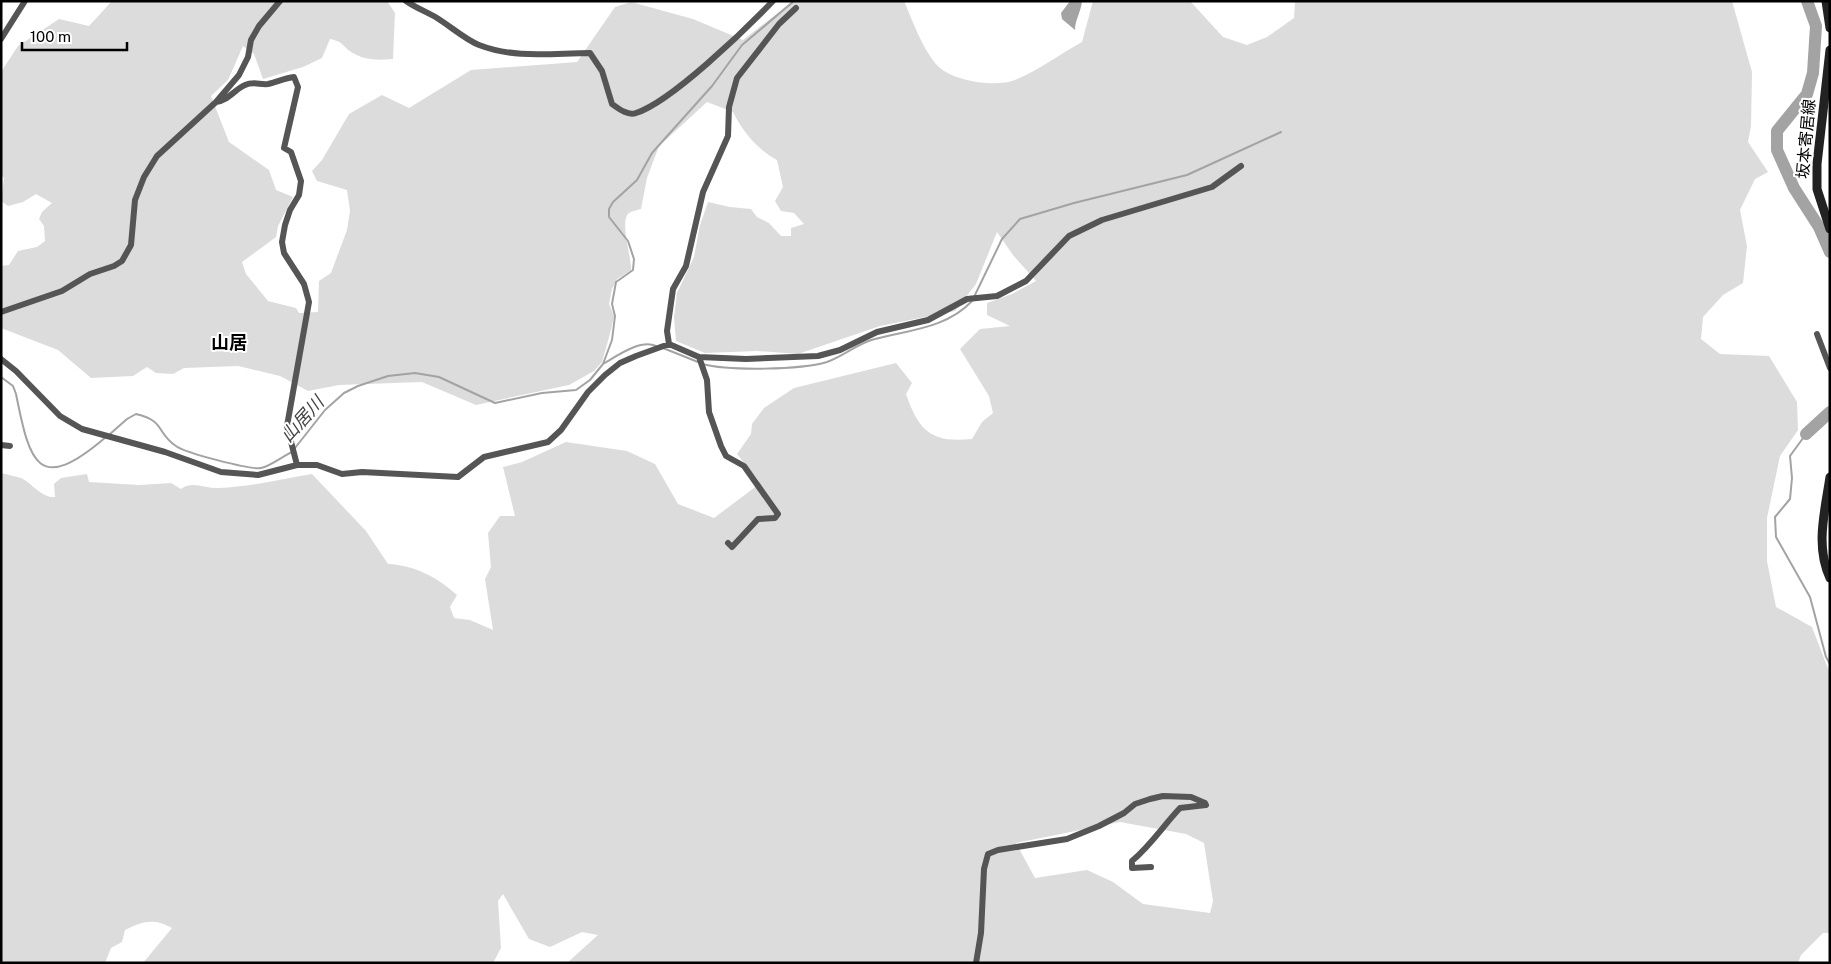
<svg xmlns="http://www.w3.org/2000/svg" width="1831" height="964" font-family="'Public Sans','Noto Sans JP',sans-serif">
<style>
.green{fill:#dcdcdc;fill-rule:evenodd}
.water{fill:#a3a3a3}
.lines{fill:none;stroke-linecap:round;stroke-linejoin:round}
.stream{stroke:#a3a3a3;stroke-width:2}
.river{stroke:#a3a3a3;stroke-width:12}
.minor{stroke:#555;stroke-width:6}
.secondary{stroke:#222;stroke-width:9}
.labels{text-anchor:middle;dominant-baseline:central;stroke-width:4;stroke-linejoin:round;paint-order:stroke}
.street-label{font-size:16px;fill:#000;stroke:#fff}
.neighbourhood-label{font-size:18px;font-weight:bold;fill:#000;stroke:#fff}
.water-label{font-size:18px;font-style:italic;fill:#444;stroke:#fff}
</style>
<rect width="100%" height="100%" fill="#fff"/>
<!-- green -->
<path class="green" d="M112,1H387L395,13L393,59C380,60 366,61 353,53C342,47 345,42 330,39L322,58L303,67L263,79L254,54L243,46L228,80L211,96L229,142L269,170L276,190L293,197L278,226L276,237L242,262L246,274L268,301L296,308L299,313L318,312L319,281L331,273L347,230L350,211L347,190L317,181L312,171L322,160L349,114L382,95L409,108L471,70L577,62L615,7L631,2L693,19L743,40L793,1H904C913,22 921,45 935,63C949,81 995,88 1015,80C1038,71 1060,54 1082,42L1093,1H1190L1223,37L1247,45L1267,37L1294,18L1295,1H1732L1752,72L1751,126L1748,142L1768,172L1755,179L1740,210L1747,246L1743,283L1723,295L1703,317L1701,339L1720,354L1769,356L1797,402L1798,430L1780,456L1767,518V561L1776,607L1812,627L1830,674V933H1823L1801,955L1798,963H567L598,935L582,932L550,947L529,939L503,894L498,901L501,948L493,963H143L172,928C154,918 143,921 125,930L122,942L111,948L105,963H1V473C8,475 15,476 21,478C32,483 41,498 55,497L54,484L61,478L87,474L89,482L139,485L171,483L181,489C193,480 205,489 219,488C250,487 281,479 312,474L366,531L388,564C414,565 437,577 457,595L450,607L454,618L470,620L493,630L485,579L491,567L488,533L500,516H515L503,467L522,462L566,442L627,451L655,464L678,504L714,518L754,488L759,481L737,454L751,434L752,424L764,408L794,388L896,363L912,383L906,394C919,432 932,443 972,439L982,422L993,413L989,396L960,349L980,329L1010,326L987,315V303L1012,294L1036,281L1013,255L997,232L976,284L955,311L880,326L798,354L757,351L705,353L676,341L674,317L677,293L694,257L700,225L708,202L730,207L751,209L757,217L769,223L781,236H791V228L804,224L794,213L781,211L775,201L783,187L777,160C757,149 743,132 733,112L707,102L659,146L647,178L641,209C637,210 632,211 629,213C619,220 632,259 631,270L617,279L612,289L609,304L614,316L611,330L602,362L594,371L569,385L476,405L422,382L339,385L308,391L280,376L238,366L184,368L173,374L156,373L147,367L133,376L91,378L58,350L1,328V266L9,265L18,251L37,247L45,241L44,226L39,219L42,212L52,203L36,194L23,202L8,206L1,201L4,178L1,174V72L18,46L59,19L89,26ZM1120,822L1186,834L1204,843L1213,901L1210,913L1143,904L1113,882L1087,870L1035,878L1016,843Z"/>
<!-- water -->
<path class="water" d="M1070,1H1082C1081,12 1075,20 1075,30L1062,19L1061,13Z"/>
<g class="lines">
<!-- stream -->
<path class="stream" d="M974,297L1002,239L1020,219L1074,203L1187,175L1281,132
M663,348L698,362
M603,364C617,356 640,339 656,346
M702,364C729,371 800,370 827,362C844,356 858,343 875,339C909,330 947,328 972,301
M1,377L13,386L16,394C30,464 38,495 106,437
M110,434L127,419L136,414C166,421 156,433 176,446C185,453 251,470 261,468C271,466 283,456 292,452
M1806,434L1790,456L1792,478L1790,499L1775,517L1776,537L1810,597L1826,657L1830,664
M295,448L325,410L344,393L358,386L388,376L415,373L439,377L495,403L542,393L576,390L590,380L603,364L612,340L615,316L612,304L616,282L633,270L634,259L628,241L609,217V209L613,202L637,180L652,153L712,86L742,45L794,1"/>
<!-- river -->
<path class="river" d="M1807,1L1816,26L1813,73L1807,94L1777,131V150L1794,188L1819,227L1830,252
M1806,434L1830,412"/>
<!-- minor -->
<path class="minor" d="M406,1C416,8 427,12 437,18C450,26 466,40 479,45C515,59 553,53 590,53L602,71L612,104C619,109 628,116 636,113C671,102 746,29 773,1
M1,39L25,1
M216,102C228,101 235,89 245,85C254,81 260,85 268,84C277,82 285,78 294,77L298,87L284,148L291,152L301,181L299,195L290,210L285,225L282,242L284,253L304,284L309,302L287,426L297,465
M1,312L62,291L90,274L114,266L122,261L131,245L135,200L144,177L157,156L216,102L239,75L248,57L251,40L259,26L280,1
M1817,334L1830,368
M669,344L667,331L673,289L686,266L703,192L728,136L729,107L737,78L779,24L796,8
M699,357L707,380L709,412L721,446L726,456L744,466L778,514L775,518L758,519L732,547L728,543
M1,359L16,371L60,416L82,429L165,452L221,472L258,475L297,465H317L342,474L362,472L458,477L484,457L548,442L561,430L588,392L605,375L620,363L636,356L669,344L699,357L746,359L818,356L840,350L877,332L928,320L967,299L997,296L1026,281L1069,236L1102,220L1212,187L1241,166
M1,445L10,446
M976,963L981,933L984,869L988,854L998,850L1067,839L1099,826L1124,813L1135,804L1150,799L1163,796L1191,797L1205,803L1206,805L1180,808C1163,826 1151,845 1132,861V868L1151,867"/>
<!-- secondary -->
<path class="secondary" d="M1826,1L1830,28
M1830,50L1817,164V189L1830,229
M1830,477C1825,511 1815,546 1830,578"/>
</g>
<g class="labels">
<!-- street labels -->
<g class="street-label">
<text transform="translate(1806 139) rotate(-85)">坂本寄居線</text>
</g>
<!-- neighbourhood labels -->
<g class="neighbourhood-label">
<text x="229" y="342">山居</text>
</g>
<!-- water labels -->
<g class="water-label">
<text transform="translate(302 419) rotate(-48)">山居川</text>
</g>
</g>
<!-- border -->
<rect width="1831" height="964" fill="none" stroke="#000000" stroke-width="5"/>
<!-- scale -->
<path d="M22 42v8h105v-8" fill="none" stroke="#000000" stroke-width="2.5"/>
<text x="30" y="42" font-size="15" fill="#000000" stroke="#ffffff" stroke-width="4" paint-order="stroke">100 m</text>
</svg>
